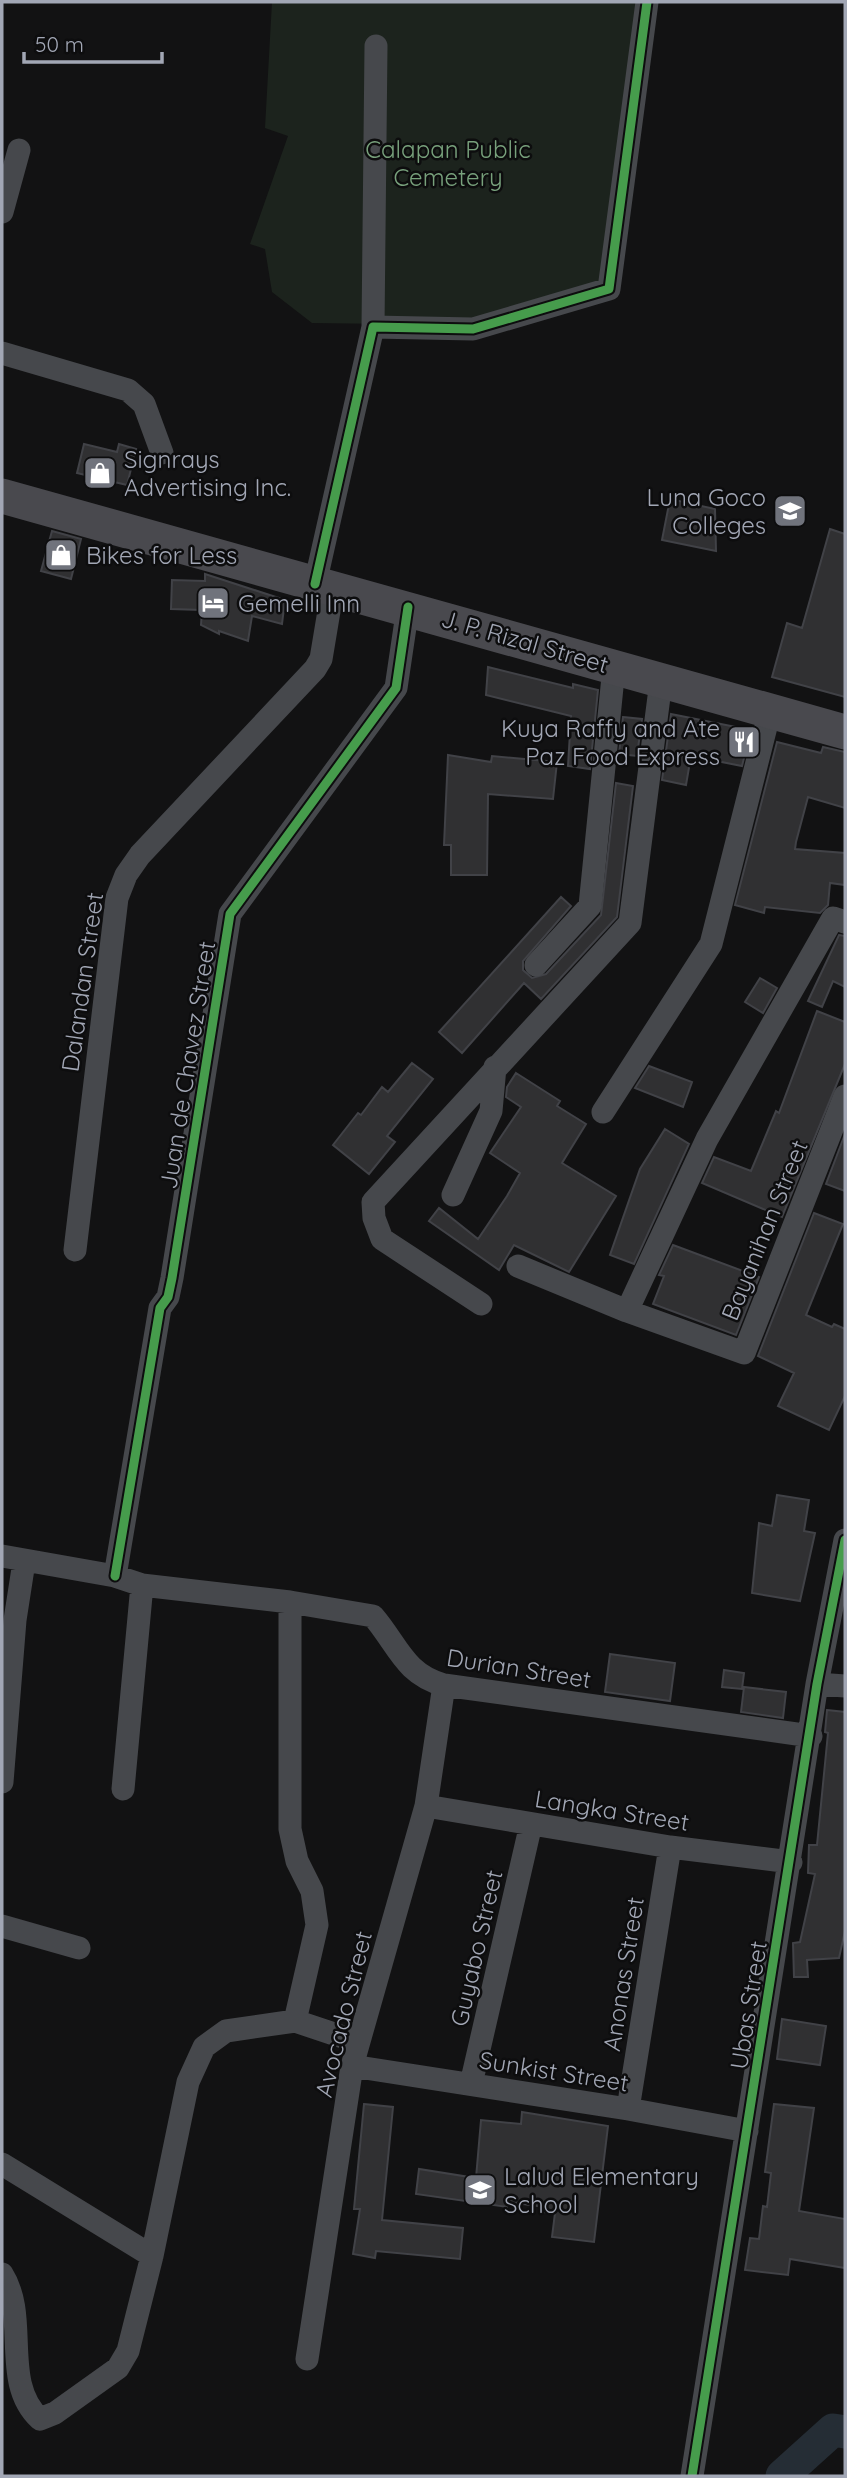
<svg xmlns="http://www.w3.org/2000/svg" width="847" height="2478" font-family="Quicksand,sans-serif">
<style>
.green{fill:#1c231d}
.lines{fill:none;stroke-linecap:round;stroke-linejoin:round}
.river{stroke:#252d35;stroke-width:33}
.building{fill:#303032;stroke:#414247;stroke-width:2}
.minor{stroke:#46484c;stroke-width:23}
.highway{stroke:#49494e;stroke-width:35}
.cycleway-casing{stroke:#0d0d0e;stroke-width:13}
.cycleway{stroke:#469c4c;stroke-width:9}
.labels{text-anchor:middle;dominant-baseline:central;stroke-width:5;stroke-linejoin:round;paint-order:stroke}
.park-label{font-size:24px;fill:#78a17c;stroke:#0d0d0e}
.poi-label{font-size:24px;fill:#a2a7b5;stroke:#0d0d0e;text-anchor:start}
.street-label{font-size:24px;fill:#a2a7b5;stroke:#0d0d0e}
</style>
<rect width="100%" height="100%" fill="#121213"/>
<!-- green -->
<path class="green" d="M272,2H641L603,286L470,325L312,323L272,292L265,249L250,244L288,136L265,128Z"/>
<g class="lines">
<!-- river -->
<path class="river" d="M782,2476L833,2430L845,2432"/>
</g>
<!-- building -->
<path class="building" d="M84,444L117,452L119,444L136,449L127,485L77,473Z
M670,499L715,509L716,551L662,540Z
M830,529L845,534V697L772,677L787,623L802,628Z
M52,531L81,539L71,579L41,571Z
M205,574L285,600L282,624L252,616L248,641L219,631V634L201,625L202,610L171,609L172,580L205,581Z
M488,667L573,688V684L598,690L590,769L568,766L571,716L486,695Z
M671,714L751,730L742,766L691,756L686,785L662,780Z
M623,717L642,719L637,756L619,754Z
M777,742L821,753L823,747L845,752V808L808,797L796,842L795,849L845,853V885L830,883L828,905L820,913L765,907L764,913L735,905Z
M448,755L491,762L492,756L557,762L553,799L488,794L487,875H451V845H444Z
M616,783L633,786L617,917L541,999L524,983L462,1053L439,1032L561,897L571,906L523,961V970L532,978L546,974L601,915Z
M839,935L845,936V987L833,981L822,1007L808,1001Z
M760,978L777,988L763,1013L745,1002Z
M817,1011L845,1022V1064L782,1217L702,1183L714,1157L751,1171L776,1111L779,1113Z
M412,1063L433,1079L387,1136L395,1142L369,1174L333,1145L358,1113L361,1115L382,1087L388,1092Z
M649,1066L692,1082L683,1107L635,1088Z
M516,1073L560,1101L557,1106L586,1124L562,1163L616,1196L569,1272L514,1245L499,1270L429,1221L439,1208L478,1239L507,1196L520,1173L490,1153L521,1107L506,1097L507,1087Z
M665,1129L689,1144L634,1264L610,1255L640,1169Z
M845,1134V1191L826,1184Z
M814,1213L843,1224L806,1315L832,1327L834,1324L845,1329V1396L829,1430L778,1406L794,1373L758,1356Z
M673,1245L759,1277L736,1335L653,1304L664,1276L659,1275Z
M777,1495L809,1500L804,1531L815,1533L800,1601L752,1593L759,1523L772,1526Z
M610,1654L675,1663L670,1701L605,1692Z
M724,1670L744,1673L742,1689L722,1687Z
M744,1687L786,1692L783,1718L741,1712Z
M827,1710L845,1712V1931L839,1958L807,1960L808,1977H794L793,1943L800,1942L815,1874L808,1873L809,1845H817L828,1733L825,1732Z
M782,2019L826,2026L820,2065L777,2059Z
M364,2104L393,2107L382,2220L463,2228L460,2259L376,2251L375,2258L353,2254L360,2209H354Z
M774,2104L814,2108L799,2211L845,2219V2268L790,2259L788,2275L745,2270L750,2238L759,2239L763,2206L767,2207L771,2173L765,2172Z
M522,2112L608,2126L594,2242L552,2237L555,2213L544,2212L545,2207L508,2202L507,2207L416,2194L419,2169L476,2178L481,2120L521,2124Z"/>
<g class="lines">
<!-- minor -->
<path class="minor" d="M2,212L19,150
M373,327L376,46
M2,353L128,390L144,404L162,453
M315,584L373,327L473,329L609,289L647,2
M536,965L590,906L614,667
M603,1112L711,944L770,711
M453,1195L491,1111L495,1067
M75,1250L117,898L126,875L140,855L315,669L321,659L333,587
M518,1266L627,1311L744,1353L845,1096
M481,1304L382,1239L374,1218L373,1202L630,923L661,681
M627,1311L707,1139L833,918L845,922
M2,1556L115,1576L142,1585L290,1602L373,1616C398,1645 404,1674 444,1685L811,1736
M115,1576L160,1308L168,1297L172,1278L230,914L396,688L408,607
M290,1602V1829L297,1861L312,1891L317,1925L295,2021L358,2042
M817,1684L845,1686
M2,1782L15,1620L24,1562
M123,1789L142,1585
M426,1806L670,1847L791,1862
M2,1926L79,1948
M352,2066L628,2109L747,2131
M471,2084L531,1824
M628,2109L670,1847
M2,2164L152,2256
M2,2274C30,2318 0,2382 40,2419L55,2413L118,2368L128,2351L152,2256L188,2082L204,2047L226,2031L295,2021
M307,2359L352,2066L426,1806L444,1685
M692,2476L817,1684L845,1540"/>
<!-- highway -->
<path class="highway" d="M2,496L845,732"/>
<defs>
<path id="cycleway" d="M315,584L373,327L473,329L609,289L647,2
M115,1576L160,1308L168,1297L172,1278L230,914L396,688L408,607
M692,2476L817,1684L845,1540"/>
</defs>
<!-- cycleway casing -->
<use href="#cycleway" class="cycleway-casing"/>
<!-- cycleway -->
<use href="#cycleway" class="cycleway"/>
</g>
<!-- icons -->
<defs>
<symbol id="shop-square" viewBox="-11 -11 22 22"><rect x="-9" y="-9" width="18" height="18" rx="4" fill="#70737c" stroke="#0d0d0e"/><path d="M-5-2.5h2.3a2.7 3.5 0 0 1 5.4 0H5L5.5 6h-11ZM-1.5-2.5h3a1.5 2.3 0 0 0-3 0Z" fill="#fff"/></symbol>
<symbol id="university-square" viewBox="-11 -11 22 22"><rect x="-9" y="-9" width="18" height="18" rx="4" fill="#70737c" stroke="#0d0d0e"/><path d="M0-5L7-2L0 1L-7-2ZM-4 1L0 2.5L4 1V4Q0 6-4 4Z" fill="#fff"/></symbol>
<symbol id="hotel-square" viewBox="-11 -11 22 22"><rect x="-9" y="-9" width="18" height="18" rx="4" fill="#70737c" stroke="#0d0d0e"/><path d="M-6-4.5h1.5V1H6V5H4.5V3h-9V5H-6ZM-4 0a1.8 1.8 0 1 1 3.6 0ZM.5 0V-2.5h3Q6-2.5 6 0Z" fill="#fff"/></symbol>
<symbol id="restaurant-square" viewBox="-11 -11 22 22"><rect x="-9" y="-9" width="18" height="18" rx="4" fill="#70737c" stroke="#0d0d0e"/><path d="M-5-6h1v4h1v-4h1v4h1v-4h1v5L-1.5 .5V6h-2V.5L-5-1ZM5-6V6H3V1.5H1.5Q1.5-4 5-6Z" fill="#fff"/></symbol>
<symbol id="school-square" viewBox="-11 -11 22 22"><rect x="-9" y="-9" width="18" height="18" rx="4" fill="#70737c" stroke="#0d0d0e"/><path d="M0-5L7-2L0 1L-7-2ZM-4 1L0 2.5L4 1V4Q0 6-4 4Z" fill="#fff"/></symbol>
</defs>
<g fill-rule="evenodd">
<use href="#shop-square" x="81" y="454" width="38" height="38"/>
<use href="#university-square" x="771" y="492" width="38" height="38"/>
<use href="#shop-square" x="42" y="536" width="38" height="38"/>
<use href="#hotel-square" x="194" y="584" width="38" height="38"/>
<use href="#restaurant-square" x="725" y="723" width="38" height="38"/>
<use href="#school-square" x="461" y="2171" width="38" height="38"/>
</g>
<g class="labels">
<!-- park labels -->
<g class="park-label">
<text x="448" y="149">Calapan Public<tspan x="448" dy="28">Cemetery</tspan></text>
</g>
<!-- poi labels -->
<g class="poi-label">
<text x="124" y="459">Signrays<tspan x="124" dy="28">Advertising Inc.</tspan></text>
<text x="766" y="497" text-anchor="end">Luna Goco<tspan x="766" dy="28">Colleges</tspan></text>
<text x="86" y="555">Bikes for Less</text>
<text x="238" y="603">Gemelli Inn</text>
<text x="720" y="728" text-anchor="end">Kuya Raffy and Ate<tspan x="720" dy="28">Paz Food Express</tspan></text>
<text x="504" y="2176">Lalud Elementary<tspan x="504" dy="28">School</tspan></text>
</g>
<!-- street labels -->
<g class="street-label">
<text transform="translate(525 641) rotate(16)">J. P. Rizal Street</text>
<text transform="translate(82 982) rotate(-82)">Dalandan Street</text>
<text transform="translate(187 1065) rotate(-81)">Juan de Chavez Street</text>
<text transform="translate(764 1230) rotate(-68)">Bayanihan Street</text>
<text transform="translate(519 1668) rotate(9)">Durian Street</text>
<text transform="translate(612 1810) rotate(9)">Langka Street</text>
<text transform="translate(476 1948) rotate(-77)">Guyabo Street</text>
<text transform="translate(623 1974) rotate(-81)">Anonas Street</text>
<text transform="translate(748 2005) rotate(-81)">Ubas Street</text>
<text transform="translate(343 2014) rotate(-76)">Avocado Street</text>
<text transform="translate(554 2071) rotate(9)">Sunkist Street</text>
</g>
</g>
<!-- border -->
<rect width="847" height="2478" fill="none" stroke="#a2a7b5" stroke-width="7"/>
<!-- scale -->
<path d="M24 52v10h138v-10" fill="none" stroke="#a2a7b5" stroke-width="3.5"/>
<text x="35" y="52" font-size="21" fill="#a2a7b5" stroke="#0d0d0e" stroke-width="5" paint-order="stroke">50 m</text>
</svg>
